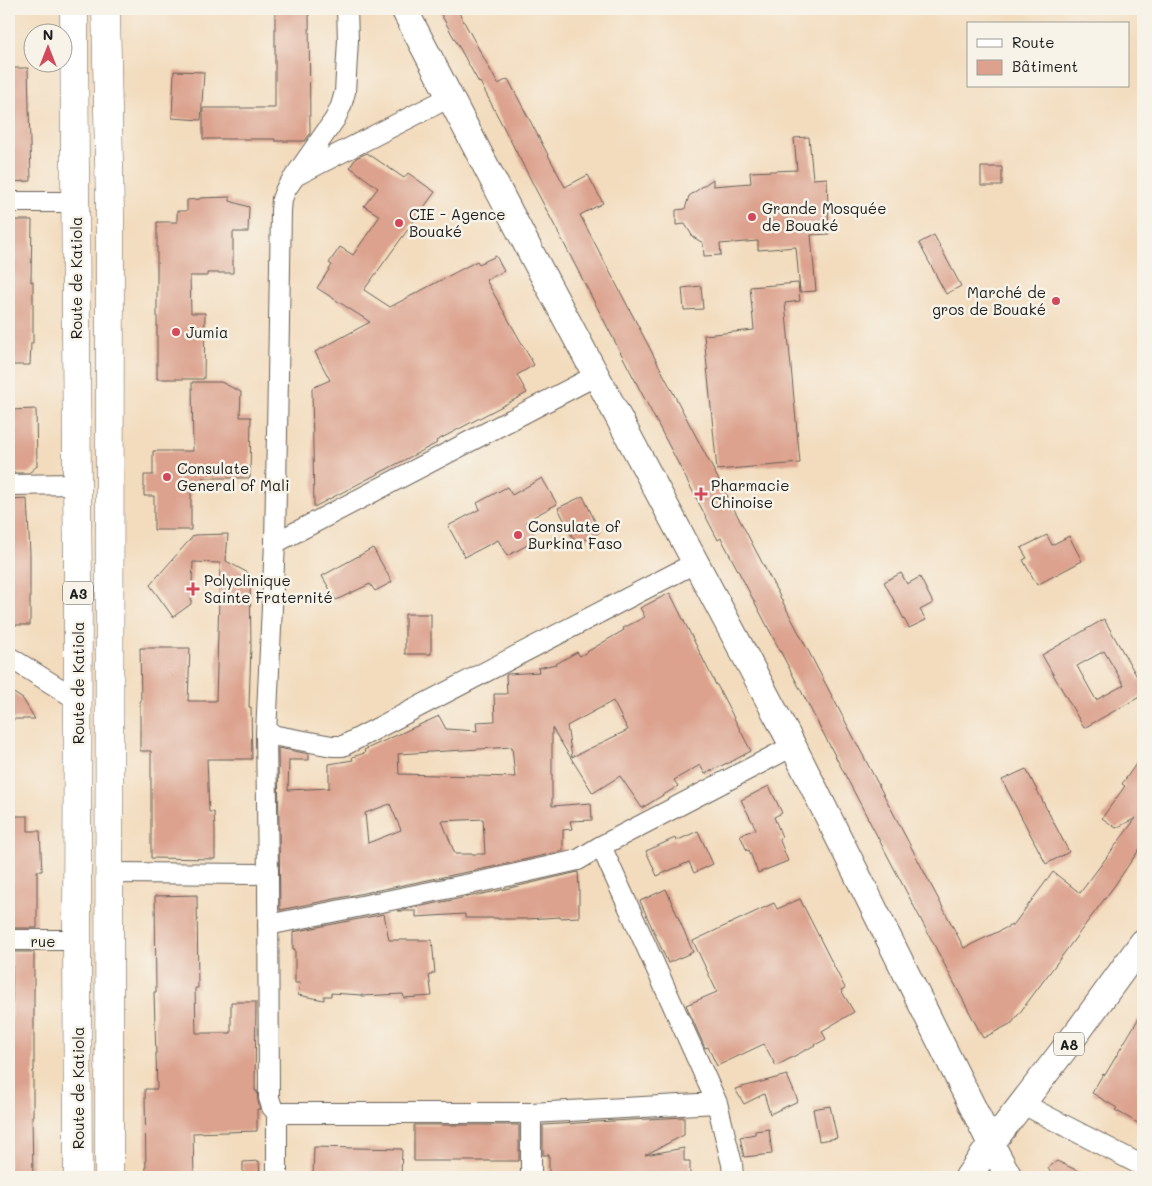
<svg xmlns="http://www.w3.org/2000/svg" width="1152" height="1186" font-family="Mali,sans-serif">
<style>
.building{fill:#dca28e;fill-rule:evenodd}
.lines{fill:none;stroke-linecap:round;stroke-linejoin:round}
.minor-casing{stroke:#675f55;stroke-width:22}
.major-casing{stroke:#675f55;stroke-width:28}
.highway-casing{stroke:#675f55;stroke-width:29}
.minor{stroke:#fff;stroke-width:20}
.major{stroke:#fff;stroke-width:26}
.highway{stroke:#fff;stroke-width:28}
.poi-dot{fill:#d1495b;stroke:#f7f3e8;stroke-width:2}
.labels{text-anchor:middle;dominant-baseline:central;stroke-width:5;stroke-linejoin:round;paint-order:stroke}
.shield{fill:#f7f3e8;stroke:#5e5c59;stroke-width:1}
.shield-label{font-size:14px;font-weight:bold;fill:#1c1c1c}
.poi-label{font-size:15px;fill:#1c1c1c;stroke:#f7f3e8;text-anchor:start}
.street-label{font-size:15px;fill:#1c1c1c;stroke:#f7f3e8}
</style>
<rect width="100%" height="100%" fill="#f7f3e8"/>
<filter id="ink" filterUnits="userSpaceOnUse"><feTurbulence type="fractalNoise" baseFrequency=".02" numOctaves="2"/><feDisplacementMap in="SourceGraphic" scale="10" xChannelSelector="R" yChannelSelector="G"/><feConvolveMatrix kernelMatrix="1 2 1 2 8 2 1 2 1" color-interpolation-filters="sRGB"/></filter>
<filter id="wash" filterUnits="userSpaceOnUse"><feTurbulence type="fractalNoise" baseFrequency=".0096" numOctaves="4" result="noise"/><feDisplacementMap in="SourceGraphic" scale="20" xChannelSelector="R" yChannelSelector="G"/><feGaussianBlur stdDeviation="1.12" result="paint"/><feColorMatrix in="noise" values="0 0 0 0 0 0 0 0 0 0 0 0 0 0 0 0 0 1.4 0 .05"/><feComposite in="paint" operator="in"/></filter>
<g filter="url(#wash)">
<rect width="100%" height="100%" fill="#f3dcbe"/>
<g id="blocks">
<!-- building -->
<path class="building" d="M275,9H309L310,134L305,141H275V139H203V108H275Z
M438,9H457L498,84L508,79L565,187L588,175L603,203L580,215L964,948L1014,924L1053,872L1080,893L1136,818L1116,828L1102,818L1125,786L1122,784L1143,754V844L1115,885L1012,1023L983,1038L721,538L718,540L480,82L479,83Z
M9,68H28L31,181L9,182Z
M174,71L204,72L201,120L172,118Z
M809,137L813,179L827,178L829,234L811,235L816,291L800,292L796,247L758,250V241L720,244L721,255L704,256L703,243L693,237L685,224L676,225V210L685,209L689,196L713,179V186L751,183L750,172L797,170L794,138Z
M367,153L404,178L408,173L435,192L364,290L390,307L477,261L479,264L496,256L504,271L486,280L534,365L517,375L527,393L436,441L437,443L314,507L312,388L330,380L315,352L370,322L317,288L332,265L329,263L340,247L353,255L380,216L364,206L378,188L350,167L356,158Z
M981,167H1002V186H981Z
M230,197V201L249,207L248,232H233V273H207V276H190L191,313H205L204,379H157V222H177V211H187V200L200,199V198Z
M9,220H32L31,282L33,281V343H31L30,365H9Z
M934,235L961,286L946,294L919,243Z
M798,283L800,301L785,303L800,463L717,470L704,335L754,330L750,287Z
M701,286L703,309L684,310L682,288Z
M192,382H221L241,392L240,417H251L250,478H202V486H191V530H154V496H144V475H153V451H193Z
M36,409L37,466L29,473H9V410Z
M542,478L557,504L526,521L537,540L507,556L498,540L465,557L448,526L480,509L477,503L507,487L512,495Z
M583,496L600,532L576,544L558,508Z
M27,499L30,554V625H9V500Z
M228,534L226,561L250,574L251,646L249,707H251L252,759H207L209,812H214L215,830V859L151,858V751H140V701H141L140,648H190L188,701H216L220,563L193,562L191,604L173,617L150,585L194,535Z
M1047,535L1052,545L1069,536L1082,561L1037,585L1023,560L1027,558L1021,548Z
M373,548L392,582L375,591L370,584L336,600L322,576Z
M901,573L907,584L920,577L933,603L920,610L926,620L909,628L884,582Z
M670,593L716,685H717L751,751L727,764V763L705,774L700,765L674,780L678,786L642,808L620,776L593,793L552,728V806L591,803L592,820L570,821L572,829L563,830V851L492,867L280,910L278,748L309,754V760H289L288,790L329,788V764L353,760L352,757L365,753L364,750L439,716L446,729L477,731L476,722L495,721L494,694H507L506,675L508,674L539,672L538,668L556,664L577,652L580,656L624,630L623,628L645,617L640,608ZM613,701L628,730L572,757L567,726ZM512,747L515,777L399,774L398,754ZM390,804L401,830L368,843L365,813ZM483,819L485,854H455L442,821Z
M405,614H431V654H405Z
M1104,619L1143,687V695L1084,728L1042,655ZM1104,651L1124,685L1096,700L1077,666Z
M9,690L23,699L35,719H9Z
M1026,769L1069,852L1046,864L1002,780Z
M769,786L782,813L774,817L782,837L779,838L788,861L758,873L749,850L747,851L740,835L756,829L741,800Z
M9,816H28V831H40L42,871H37V928H9Z
M698,831L713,864L694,873L689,862L657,876L646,851L675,838L676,841Z
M578,872L579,888V917L560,918V917L527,919H498V918H465V914L416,917V911H397L497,891Z
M666,889L693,952L668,963L640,901Z
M197,895L198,988H195L196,1033H231V1002H256L255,1091H257L258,1101L260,1109H257V1131L193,1133L194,1177H146L145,1089H157L154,992H156L155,896Z
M800,899L845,988L841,990L854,1012L822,1031L826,1039L776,1066L764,1044L717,1066L708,1047L705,1048L686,1005L717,992L693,941L774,903L777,909Z
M384,914L389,940H432L435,973H432V975H429L432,996L404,998L403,994L362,996V995L331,993V996H324V1000L298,995L300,983H295V949H293V932Z
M11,952H34V1071H33V1116H32L33,1177H9V1017H12V952Z
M1143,1011V1077L1137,1088L1143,1092V1126L1115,1110L1117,1108L1092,1093L1103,1074L1105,1075Z
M787,1075L798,1101L770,1114L764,1094L744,1104L735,1089Z
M830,1106L837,1138L819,1141L813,1109Z
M684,1117V1135L645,1155L684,1148V1161H690V1177H549V1155H543V1125Z
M414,1125H519V1161H414Z
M769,1129L772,1154L744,1157L740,1137L755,1134V1131Z
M314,1147L402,1149L401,1177H313Z
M259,1161L260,1177H243V1162Z
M1057,1161L1091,1177H1053L1048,1168Z"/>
</g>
</g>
<g filter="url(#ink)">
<use href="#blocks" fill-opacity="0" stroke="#675f55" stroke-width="1"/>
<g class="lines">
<defs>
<path id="minor" d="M297,175L450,97
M9,202H75
M9,485L77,484
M275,543L597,375
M9,657L78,700
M266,734L332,746H343L695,563
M601,846L717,1103L732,1164L733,1177
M109,873L268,874L266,734L275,543L281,211L282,199L286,189L335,119L341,106L345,92L348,40L347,9
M268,874L269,1098L272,1107L277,1113
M268,925L494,879L578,860L601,846L793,746
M9,940H77
M1023,1104L1143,1166
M277,1177V1113H531L717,1103
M531,1177V1113"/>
<path id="major" d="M404,9L529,249L793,746L991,1144L1009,1177
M968,1177L991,1144L1079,1030L1143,942"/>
<path id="highway" d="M74,9L77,484L78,580L77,940L78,1177
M106,9L110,212L109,1177"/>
</defs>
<!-- minor casing -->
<use href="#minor" class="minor-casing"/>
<!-- major casing -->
<use href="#major" class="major-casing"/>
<!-- highway casing -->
<use href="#highway" class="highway-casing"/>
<!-- minor -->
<use href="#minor" class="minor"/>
<!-- major -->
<use href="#major" class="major"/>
<!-- highway -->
<use href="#highway" class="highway"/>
</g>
</g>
<!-- markers -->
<g class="poi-dot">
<circle cx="752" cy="217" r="5"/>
<circle cx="399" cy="223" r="5"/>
<circle cx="1056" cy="301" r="5"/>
<circle cx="176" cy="332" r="5"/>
<circle cx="167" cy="477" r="5"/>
<path d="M698.5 486.5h5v5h5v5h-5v5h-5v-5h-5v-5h5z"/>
<circle cx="518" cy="535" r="5"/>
<path d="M190.5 581.5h5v5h5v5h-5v5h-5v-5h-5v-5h5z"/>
</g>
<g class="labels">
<!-- shield labels -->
<g class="shield">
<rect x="63" y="581.5" width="30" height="23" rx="4"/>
<rect x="1054" y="1032.5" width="30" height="23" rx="4"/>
</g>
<g class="shield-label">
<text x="78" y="593">A3</text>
<text x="1069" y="1044">A8</text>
</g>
<!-- poi labels -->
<g class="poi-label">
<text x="762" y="208">Grande Mosquée<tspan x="762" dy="17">de Bouaké</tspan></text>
<text x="409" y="214">CIE - Agence<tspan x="409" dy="17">Bouaké</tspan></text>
<text x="1046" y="292" text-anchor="end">Marché de<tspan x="1046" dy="17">gros de Bouaké</tspan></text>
<text x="186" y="332">Jumia</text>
<text x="177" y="468">Consulate<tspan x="177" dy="17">General of Mali</tspan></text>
<text x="711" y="485">Pharmacie<tspan x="711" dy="17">Chinoise</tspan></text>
<text x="528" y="526">Consulate of<tspan x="528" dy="17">Burkina Faso</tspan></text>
<text x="204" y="580">Polyclinique<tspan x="204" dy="17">Sainte Fraternité</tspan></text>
</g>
<!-- street labels -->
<g class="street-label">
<text transform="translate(76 278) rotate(-90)">Route de Katiola</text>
<text transform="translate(78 683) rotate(-90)">Route de Katiola</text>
<text x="43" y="941">rue</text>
<text transform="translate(78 1088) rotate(-90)">Route de Katiola</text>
</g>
</g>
<!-- margin -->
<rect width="1152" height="1186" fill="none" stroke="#f7f3e8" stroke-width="30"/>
<!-- legend -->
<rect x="967" y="22" width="162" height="65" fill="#f7f3e8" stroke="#9f9d96"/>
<rect x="977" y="39" width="25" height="8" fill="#ffffff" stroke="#9f9d96"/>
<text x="1012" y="48" font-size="15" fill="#1c1c1c">Route</text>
<rect x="977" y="60" width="25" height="15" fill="#dca28e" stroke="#9f9d96"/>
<text x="1012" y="72" font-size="15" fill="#1c1c1c">Bâtiment</text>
<!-- north arrow -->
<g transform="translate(48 48)"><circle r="24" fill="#f7f3e8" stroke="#9f9d96"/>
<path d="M0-4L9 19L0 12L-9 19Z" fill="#d1495b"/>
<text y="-8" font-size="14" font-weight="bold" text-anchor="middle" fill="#1c1c1c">N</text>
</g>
</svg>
